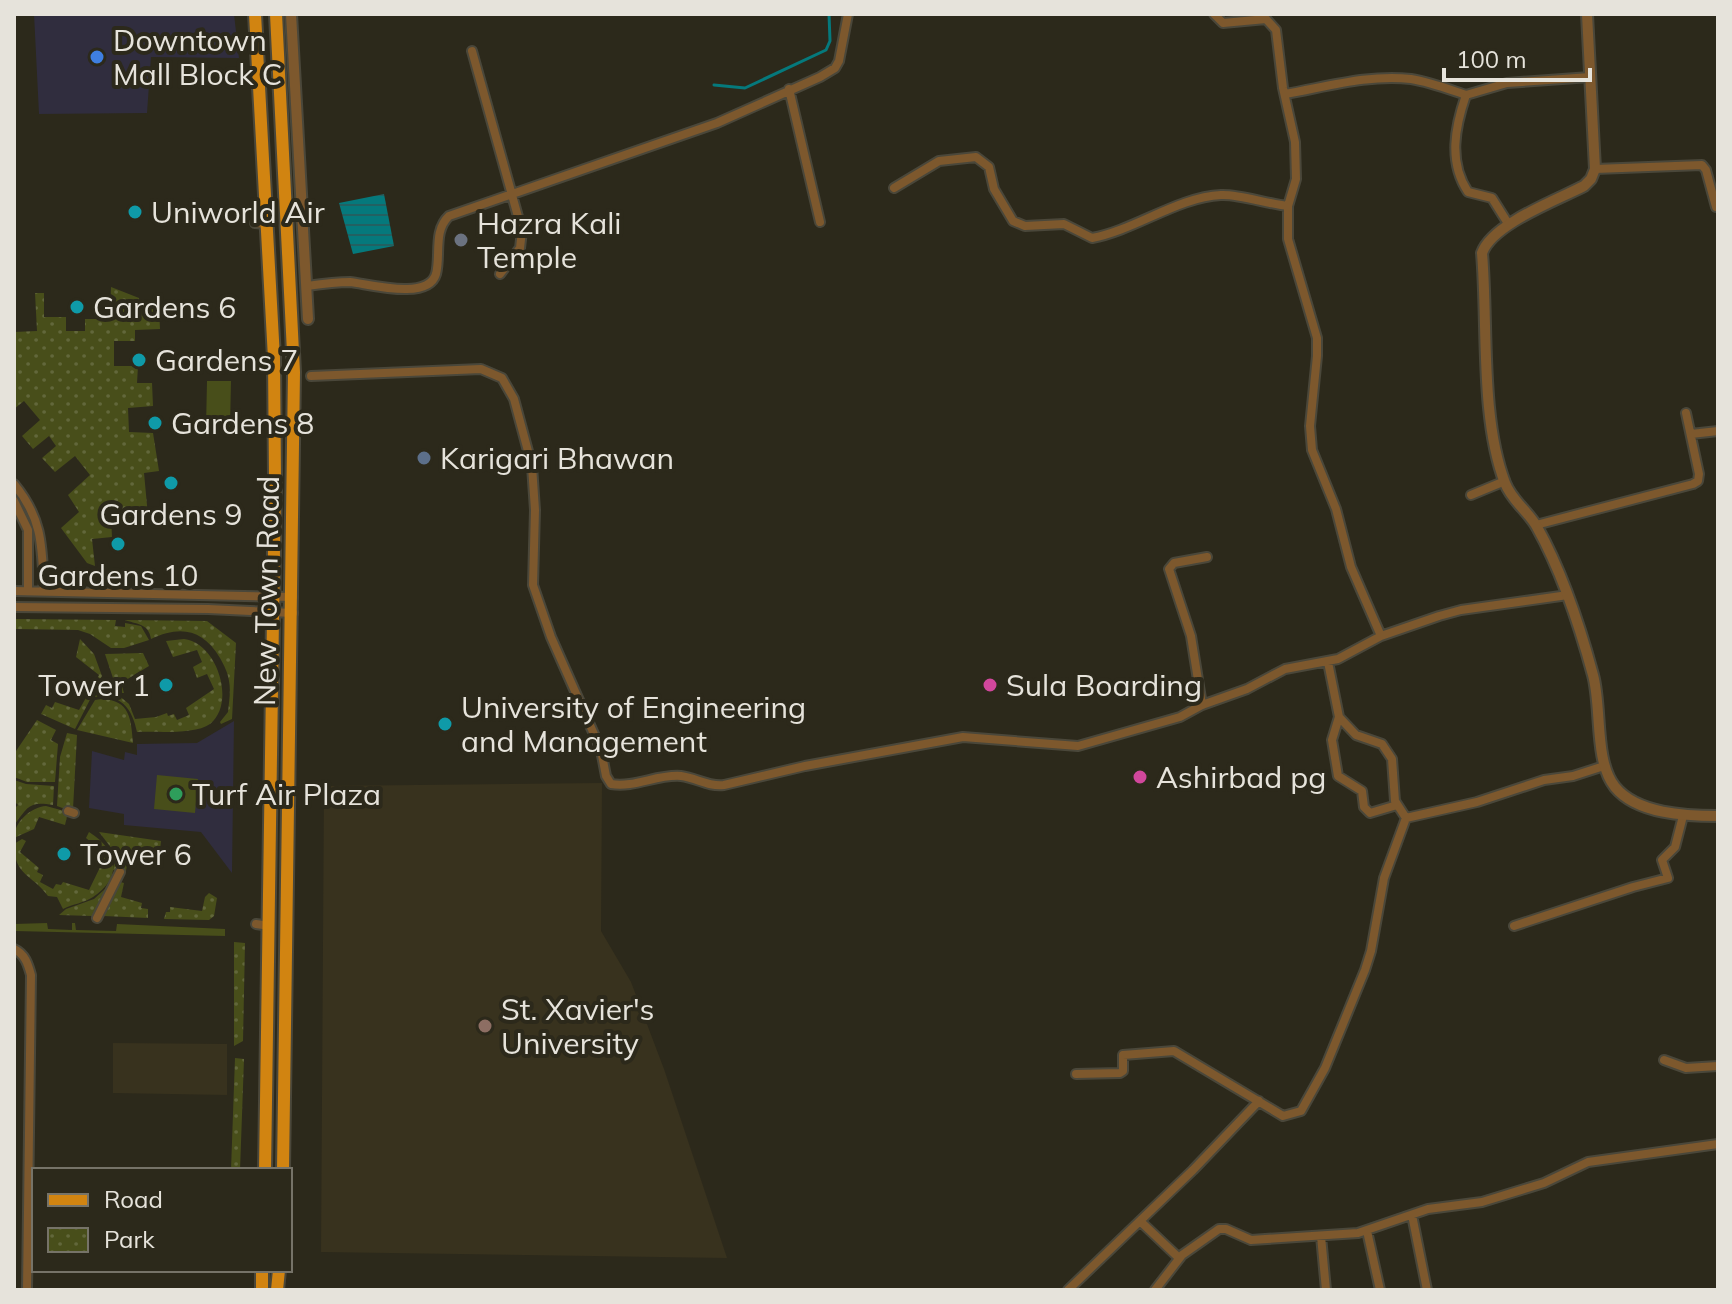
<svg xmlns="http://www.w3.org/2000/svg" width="1732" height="1304" font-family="Mulish,sans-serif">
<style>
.commercial{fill:#302d3e}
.built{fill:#38321e}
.grass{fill:#484e1a}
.park{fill:url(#park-dots)}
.water{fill:url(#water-rules)}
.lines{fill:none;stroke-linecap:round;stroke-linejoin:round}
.stream{stroke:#05797c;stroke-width:3}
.minor-casing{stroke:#4a473a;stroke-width:12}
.tertiary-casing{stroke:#4a473a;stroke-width:14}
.primary-casing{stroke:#4a473a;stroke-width:16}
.minor{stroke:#7d582d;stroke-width:8}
.tertiary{stroke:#7d582d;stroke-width:10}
.primary{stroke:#d18411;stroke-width:12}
.shop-dot{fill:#3f7fe0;stroke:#2c291b;stroke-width:3}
.culture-dot{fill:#0f9aa8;stroke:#2c291b;stroke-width:3}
.worship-dot{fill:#6b7280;stroke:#2c291b;stroke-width:3}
.service-dot{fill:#5c6f8a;stroke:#2c291b;stroke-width:3}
.hotel-dot{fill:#d1479c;stroke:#2c291b;stroke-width:3}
.leisure-dot{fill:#2e9e5b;stroke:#2c291b;stroke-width:3}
.education-dot{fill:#8d6e63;stroke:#2c291b;stroke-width:3}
.labels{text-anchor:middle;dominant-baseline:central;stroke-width:8;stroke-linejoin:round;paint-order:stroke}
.poi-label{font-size:30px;fill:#e6e3db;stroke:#2c291b;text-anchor:start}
.street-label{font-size:30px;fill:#e6e3db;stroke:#2c291b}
</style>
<defs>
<pattern id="park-dots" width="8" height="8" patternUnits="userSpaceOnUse" patternTransform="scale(2)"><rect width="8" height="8" fill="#484e1a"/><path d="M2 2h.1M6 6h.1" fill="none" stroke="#62673b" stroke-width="1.8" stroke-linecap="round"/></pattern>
<pattern id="water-rules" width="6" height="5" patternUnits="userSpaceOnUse" patternTransform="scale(2)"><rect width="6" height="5" fill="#05797c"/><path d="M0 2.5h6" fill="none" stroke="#226162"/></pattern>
</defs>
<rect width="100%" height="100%" fill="#2c291b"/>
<!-- commercial -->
<path class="commercial" d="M34,14H234L239,58L151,57L147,113L39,114Z
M234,721L232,873L201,832L124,825V814L89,808L92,751L124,760L125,752L137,755V744L197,743Z"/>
<!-- built -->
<path class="built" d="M602,783L601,931L631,982L664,1069L727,1258L321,1252L324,786Z
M113,1043L227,1044V1095L113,1093Z"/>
<!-- grass -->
<path class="grass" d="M207,381H231L230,427H206Z
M157,775L198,779L195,813L154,809Z
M47,923L48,929L72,930V923H75L76,930L116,931L117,924L225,929V936L14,931V924Z"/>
<!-- park -->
<path class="park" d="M111,287L139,298L140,309H159L160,329L135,330V341H114V366H138L137,383H152L153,406L128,408L129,432L153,433L159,471L144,473L148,516L111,517L112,537L92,539L95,566L87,563L61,528L79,512L68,495L90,475L75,456L55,472L42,458L56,446L49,436L33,449L22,436L40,420L24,401L14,409V332L37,331L35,293H44V317H66V331H85V319H110Z
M14,619L116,620L115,626L125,627V623L141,626L149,640L124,648H111L90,634L78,630L14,629Z
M125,620L207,621L236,643L232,719L221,724L220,722L228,712C229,702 231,691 229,681C228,673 224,665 220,658C203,629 180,625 151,639C149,623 135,624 125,620Z
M80,639L94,654L102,676L75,729L41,714L46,705L52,708L55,702L79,710L87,696L80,692L85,682L93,686L99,675L76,657Z
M184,639C216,642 237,702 210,724C195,735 156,731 137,732C132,708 121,694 95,697L102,682L105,684L102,692L115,697L117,694L129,704L135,719L156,717L167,713L168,716L174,714L177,720L189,715L186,708L214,689L207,674L197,678L193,667L202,662L197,650L173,657L166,641Z
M143,653L149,666L121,683L124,693H122L115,684L105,654Z
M102,699C130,700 131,719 133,743L77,730L95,700Z
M37,720L56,730L51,740L58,744L55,782H27L14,777V754Z
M67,733L77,735L73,809L68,810L57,806L60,757Z
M14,780L26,784L54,786L53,805C30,801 28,806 15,824L14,809L18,805L14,801Z
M46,806L68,812L65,825L39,817L34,829L14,838C14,822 31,807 46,806Z
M89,832C117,849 124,877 93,897C84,903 73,904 63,909L57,897L48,896C32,874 14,876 14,844L22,839L26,841L20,852L39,868L37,872L43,875L40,882L53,889L56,884L61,885L63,882L89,890L106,855L86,838Z
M99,832L161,841L160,850C139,847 125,846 117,867C128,850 139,848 159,853L158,858L143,855L128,858L126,871L119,868L92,916L59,915L66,909L94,899L105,889L115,871L113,870L116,854Z
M120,882L124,883L121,897L142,903L141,908L148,909V918L104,916Z
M209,893L217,898L214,916L209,920L164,919L166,912H170V907L202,911L205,897Z
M234,942L245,943L243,1041L234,1046Z
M235,1058L244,1059L240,1170H231Z"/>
<!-- water -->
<path class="water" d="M384,194L394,246L353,254L339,203Z"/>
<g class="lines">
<!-- stream -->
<path class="stream" d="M714,85L745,88L826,50L830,41L829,14"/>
<defs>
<path id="minor" d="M1214,14L1223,23L1266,19L1276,30L1283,88L1295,142L1296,179L1288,206V239L1317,338V356L1310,426L1312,450L1336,509L1351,567L1381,636
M472,51L522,231L520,248L500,274
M789,89L820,222
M1285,94C1326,87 1369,74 1411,79C1430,82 1448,89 1466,95
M1595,169L1702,165L1706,170L1716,207
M894,188L939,161L976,157L989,167L994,189L1013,221L1025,226L1064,224L1092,238C1135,230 1178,197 1221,195C1239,194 1268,204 1288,206
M255,223L267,224
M1509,225L1492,198L1468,192C1448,162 1455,127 1466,95L1507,83L1590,77
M307,286C321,284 335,282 350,282C369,284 428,301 436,274C441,255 433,231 449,216L717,123L820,77L835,68L839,61L848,14
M311,376L481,369L502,378L514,399L532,466L535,510L533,585L551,637L601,750L606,776L611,784C635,788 657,774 681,776C697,778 708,787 724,785L805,766L963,737L1078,746L1180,717L1202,705L1247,689L1285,669L1338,659L1381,636L1439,616L1461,610L1568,595
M1691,434L1718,431
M14,484C43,519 42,547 44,591
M1471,495L1505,481
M14,501L28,530V591
M1536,525L1693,484L1698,481L1699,474L1686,413
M14,591L293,597
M14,607L208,609L293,613
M1328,662L1339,717L1356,735L1382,744L1392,759L1395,801L1406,818
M1202,705L1191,636L1169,569L1174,563L1207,557
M1339,717L1332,740L1338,776L1362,791L1364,807L1370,813L1397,805
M68,811L74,813
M97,918L120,872
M256,924L270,926
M1514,926L1633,887L1668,878L1662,860L1675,847L1683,816
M14,949C25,954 28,964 31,975L27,1290
M1664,1060L1686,1068L1718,1066
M1076,1074L1120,1073L1123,1071V1055L1174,1051L1283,1116L1301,1111L1325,1068L1365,970L1371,951L1384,878L1406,818L1477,802L1544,780L1573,776L1604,766
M1412,1215L1427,1290
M1140,1221L1179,1258
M1367,1231L1380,1290
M1321,1236L1326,1290
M1068,1290L1193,1170L1259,1101
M1155,1290L1182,1255L1219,1229H1226L1251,1240L1358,1233L1428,1209L1482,1202L1544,1183L1588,1162L1718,1144"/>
<path id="tertiary" d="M291,14L308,319
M1587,14L1595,169L1591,179L1584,186C1557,200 1492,224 1482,253C1488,323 1480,418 1505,483C1512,501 1528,511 1537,527C1561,570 1580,627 1593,675C1602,708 1594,761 1615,787C1637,814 1686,816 1718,816"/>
<path id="primary" d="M255,14L274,358L275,480L265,1170
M276,14L294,372L283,1170
M262,1290V1270
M277,1290L279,1270"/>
</defs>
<!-- minor casing -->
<use href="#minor" class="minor-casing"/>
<!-- tertiary casing -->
<use href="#tertiary" class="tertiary-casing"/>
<!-- primary casing -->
<use href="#primary" class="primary-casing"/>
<!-- minor -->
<use href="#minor" class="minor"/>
<!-- tertiary -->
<use href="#tertiary" class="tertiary"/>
<!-- primary -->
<use href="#primary" class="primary"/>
</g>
<!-- markers -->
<circle class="shop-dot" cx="97" cy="57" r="8"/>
<g class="culture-dot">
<circle cx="135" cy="212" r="8"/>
<circle cx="77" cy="307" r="8"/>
<circle cx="139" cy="360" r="8"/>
<circle cx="155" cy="423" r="8"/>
<circle cx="171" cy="483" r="8"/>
<circle cx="118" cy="544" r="8"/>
<circle cx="166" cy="685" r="8"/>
<circle cx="445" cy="724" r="8"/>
<circle cx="64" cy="854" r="8"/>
</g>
<circle class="worship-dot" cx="461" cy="240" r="8"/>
<circle class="service-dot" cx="424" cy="458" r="8"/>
<g class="hotel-dot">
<circle cx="990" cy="685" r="8"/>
<circle cx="1140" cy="777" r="8"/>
</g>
<circle class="leisure-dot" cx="176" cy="794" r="8"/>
<circle class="education-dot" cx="485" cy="1026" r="8"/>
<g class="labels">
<!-- poi labels -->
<g class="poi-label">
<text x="113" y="40">Downtown<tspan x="113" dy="34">Mall Block C</tspan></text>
<text x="151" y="212">Uniworld Air</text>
<text x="477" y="223">Hazra Kali<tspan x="477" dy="34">Temple</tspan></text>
<text x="93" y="307">Gardens 6</text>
<text x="155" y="360">Gardens 7</text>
<text x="171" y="423">Gardens 8</text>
<text x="440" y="458">Karigari Bhawan</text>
<text x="171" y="514" text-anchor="middle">Gardens 9</text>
<text x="118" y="575" text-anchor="middle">Gardens 10</text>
<text x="150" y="685" text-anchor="end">Tower 1</text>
<text x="1006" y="685">Sula Boarding</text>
<text x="461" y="707">University of Engineering<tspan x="461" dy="34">and Management</tspan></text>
<text x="1156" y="777">Ashirbad pg</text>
<text x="192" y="794">Turf Air Plaza</text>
<text x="80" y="854">Tower 6</text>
<text x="501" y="1009">St. Xavier's<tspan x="501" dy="34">University</tspan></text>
</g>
<!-- street labels -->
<g class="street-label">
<text transform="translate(266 591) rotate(-89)">New Town Road</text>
</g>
</g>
<!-- border -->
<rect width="1732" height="1304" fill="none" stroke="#e6e3db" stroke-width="32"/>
<!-- legend -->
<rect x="32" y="1168" width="260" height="104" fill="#2c291b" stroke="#767368" stroke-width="2"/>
<rect x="48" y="1194" width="40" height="12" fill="#d18411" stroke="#767368" stroke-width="2"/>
<text x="104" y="1208" font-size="24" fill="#e6e3db">Road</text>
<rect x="48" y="1228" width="40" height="24" fill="url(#park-dots)" stroke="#767368" stroke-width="2"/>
<text x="104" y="1248" font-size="24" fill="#e6e3db">Park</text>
<!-- scale -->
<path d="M1444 68v12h146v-12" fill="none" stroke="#e6e3db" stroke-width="4"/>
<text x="1456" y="68" font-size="24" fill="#e6e3db" stroke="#2c291b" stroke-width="6" paint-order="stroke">100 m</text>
</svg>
